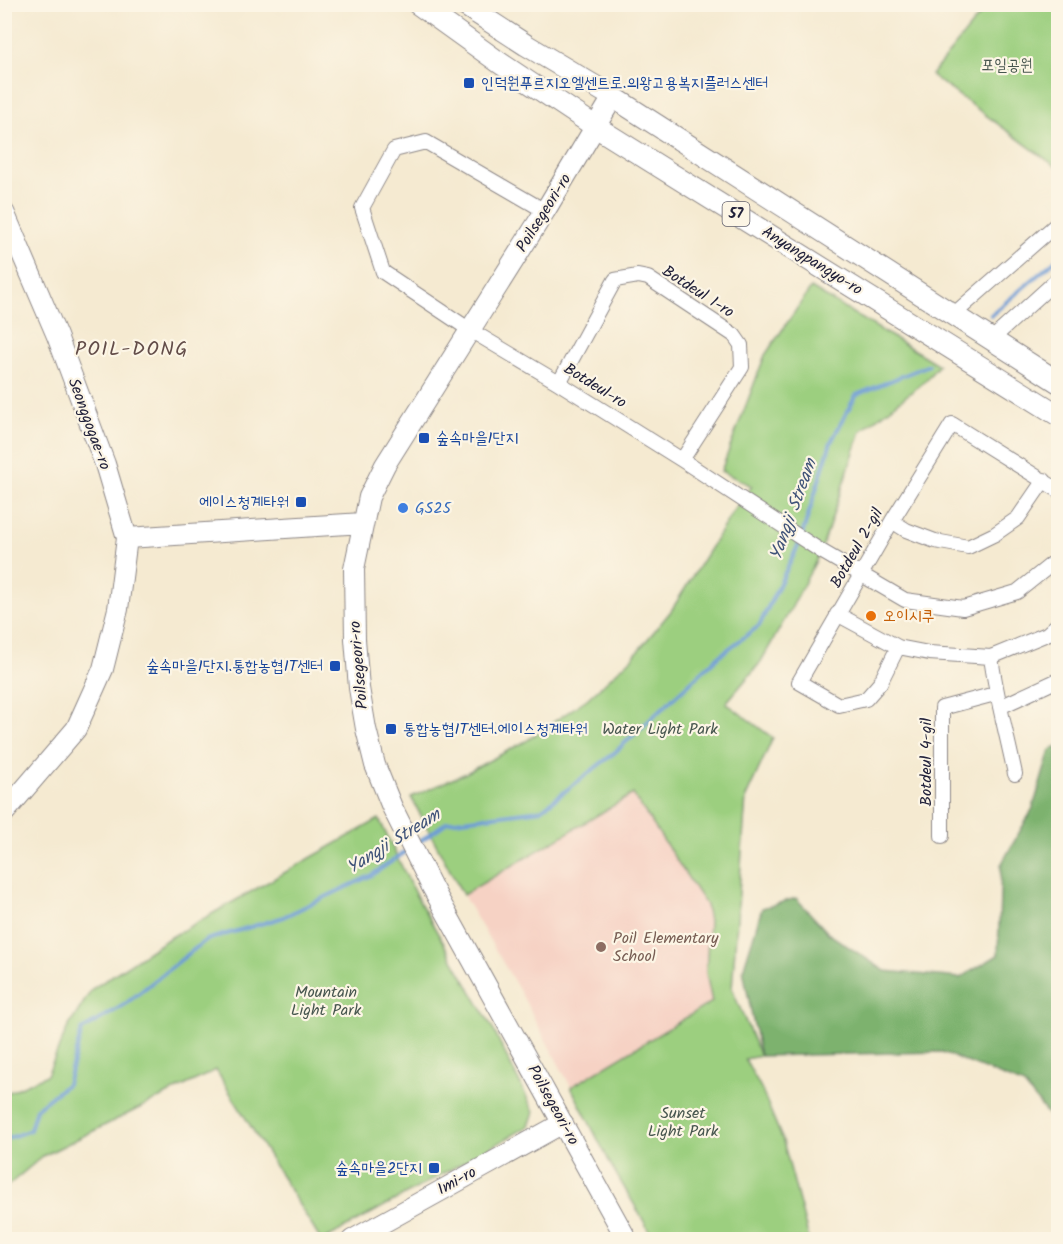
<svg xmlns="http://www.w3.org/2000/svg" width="1063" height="1244" font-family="Kalam,'Poor Story',sans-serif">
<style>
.built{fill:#f6d2c4}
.green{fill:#9ccf7f;stroke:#5f785d;stroke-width:1.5}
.forest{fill:#7db26e;stroke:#506a54;stroke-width:1.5}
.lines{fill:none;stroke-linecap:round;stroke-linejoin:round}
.stream{stroke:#6d9cd6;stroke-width:4}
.street-casing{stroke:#8c8686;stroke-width:16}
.secondary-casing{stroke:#8c8686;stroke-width:22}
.primary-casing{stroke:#8c8686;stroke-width:23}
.street{stroke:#fff;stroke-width:14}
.secondary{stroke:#fff;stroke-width:20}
.primary{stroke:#fff;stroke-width:21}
.transit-dot{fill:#1a4fb4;stroke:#fcf5e5;stroke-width:2}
.shop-dot{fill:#3f7fe0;stroke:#fcf5e5;stroke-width:2}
.food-dot{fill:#e8710a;stroke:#fcf5e5;stroke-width:2}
.education-dot{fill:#8d6e63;stroke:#fcf5e5;stroke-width:2}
.labels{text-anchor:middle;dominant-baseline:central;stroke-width:4.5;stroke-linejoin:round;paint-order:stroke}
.shield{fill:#fcf5e5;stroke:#63616e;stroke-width:1.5}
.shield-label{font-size:15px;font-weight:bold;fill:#22223b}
.park-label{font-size:16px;fill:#47564f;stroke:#fcf5e5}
.transit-label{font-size:16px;fill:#164399;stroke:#fcf5e5;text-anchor:start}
.street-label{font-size:16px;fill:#22223b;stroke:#fcf5e5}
.shop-label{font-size:16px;fill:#366cbe;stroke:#fcf5e5;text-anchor:start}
.food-label{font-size:16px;fill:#c56008;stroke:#fcf5e5;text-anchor:start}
.education-label{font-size:16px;fill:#785e54;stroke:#fcf5e5;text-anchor:start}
.water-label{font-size:18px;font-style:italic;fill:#405379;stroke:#fcf5e5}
.quarter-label{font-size:20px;letter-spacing:1.5px;fill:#634d49;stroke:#fcf5e5}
</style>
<rect width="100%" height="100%" fill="#fcf5e5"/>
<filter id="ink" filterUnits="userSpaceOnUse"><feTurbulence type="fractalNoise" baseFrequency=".0167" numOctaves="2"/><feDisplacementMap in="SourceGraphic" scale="12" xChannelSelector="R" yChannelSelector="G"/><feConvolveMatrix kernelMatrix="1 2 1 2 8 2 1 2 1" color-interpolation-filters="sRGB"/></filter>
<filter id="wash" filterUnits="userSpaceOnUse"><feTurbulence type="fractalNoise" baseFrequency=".008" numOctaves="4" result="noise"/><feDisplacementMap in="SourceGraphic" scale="24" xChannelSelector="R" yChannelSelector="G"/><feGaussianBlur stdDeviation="1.35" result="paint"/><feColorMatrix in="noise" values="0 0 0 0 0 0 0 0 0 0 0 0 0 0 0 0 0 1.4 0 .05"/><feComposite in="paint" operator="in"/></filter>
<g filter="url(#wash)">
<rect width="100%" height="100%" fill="#f5ead1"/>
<!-- built -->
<path class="built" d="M633,793L706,905L709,921L706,973L712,1002L571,1087L518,988L463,895Z"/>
<!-- green -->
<path class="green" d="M988,5H1058V168L931,75Z
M811,288L939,365L923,383L861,431L821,551L792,607L760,663L726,703L773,738L746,797L732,989L760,1056L745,1059L761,1088L783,1141L809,1239H653L641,1216L612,1167L571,1087L712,1002L706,973L709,921L706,905L633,794L463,895L411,797L466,773L526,741L587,699L632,658L671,611L734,510L752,486L721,471L765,355Z
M379,819L415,894L491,1025L534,1112L529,1126L325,1239H320L216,1070L43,1156L5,1188V1094L47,1075L67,1029L92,989L166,940Z"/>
<!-- forest -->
<path class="forest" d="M1058,747V1127L1024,1085L942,1052L760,1056L743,970L762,908L796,898L829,934L885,971L960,978L998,955L1001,865L1033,808L1050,750Z"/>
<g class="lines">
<!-- stream -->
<path class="stream" d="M991,315L1058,258
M802,535L831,442L856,395L929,365
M416,844L447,822L541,810L613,754L719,656L759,626L800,542
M4,1140L30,1130L36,1109L67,1084L82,1030L124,1005L206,940L281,918L372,875L408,850"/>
</g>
</g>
<g filter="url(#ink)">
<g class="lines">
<defs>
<path id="street" d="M545,211L426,142L394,150L362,208L383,272L470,330L559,383L682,460L821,551L905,600L963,608L1017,592L1058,559
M953,315L1058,223
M992,339L1058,279
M559,383L615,280L638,276L648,278L734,335L741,345L742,367L682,460
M892,521L906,530L935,541L968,547L995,534L1018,518L1044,480
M837,614L898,647L929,653L991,657L1047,634L1058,624
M898,647L880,683L866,699L839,705L799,682L892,521L952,424L1058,490
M991,657C996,696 1007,735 1015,774
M1000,707L1058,680
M942,836V708L995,694"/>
<path id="secondary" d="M613,97L545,211L385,465L369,497L354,569L355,639L359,688L366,729L375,765L392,807L432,887L627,1240
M4,212L57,336L105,464L127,538L118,609L103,669L76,729L4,813
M127,538L363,523
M352,1240L563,1123"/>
<path id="primary" d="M418,4L500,63L596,127L1058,415
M463,4L526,45L613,97L1058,382"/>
</defs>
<!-- street casing -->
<use href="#street" class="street-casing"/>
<!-- secondary casing -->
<use href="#secondary" class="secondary-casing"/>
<!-- primary casing -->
<use href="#primary" class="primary-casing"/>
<!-- street -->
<use href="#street" class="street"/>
<!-- secondary -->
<use href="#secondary" class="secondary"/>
<!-- primary -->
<use href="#primary" class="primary"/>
</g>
</g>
<!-- markers -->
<g class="transit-dot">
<rect x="463" y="77" width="12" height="12" rx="3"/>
<rect x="418" y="432" width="12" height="12" rx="3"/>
<rect x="295" y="496" width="12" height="12" rx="3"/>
<rect x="329" y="660" width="12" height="12" rx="3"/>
<rect x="385" y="723" width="12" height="12" rx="3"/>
<rect x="428" y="1162" width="12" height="12" rx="3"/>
</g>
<circle class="shop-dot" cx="403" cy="508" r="6"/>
<circle class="food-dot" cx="871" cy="616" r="6"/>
<circle class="education-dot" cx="601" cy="947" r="6"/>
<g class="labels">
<!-- shield labels -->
<rect class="shield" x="722.5" y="202" width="27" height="24" rx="4.5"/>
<g class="shield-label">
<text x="736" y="214">57</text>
</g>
<!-- park labels -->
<g class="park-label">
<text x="1007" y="65">포일공원</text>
<text x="660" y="729">Water Light Park</text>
<text x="326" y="992">Mountain<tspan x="326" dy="18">Light Park</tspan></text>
<text x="683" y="1113">Sunset<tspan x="683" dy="18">Light Park</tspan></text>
</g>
<!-- transit labels -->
<g class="transit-label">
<text x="481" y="83">인덕원푸르지오엘센트로.의왕고용복지플러스센터</text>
<text x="436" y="438">숲속마을1단지</text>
<text x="289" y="502" text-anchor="end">에이스청계타워</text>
<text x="323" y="666" text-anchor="end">숲속마을1단지.통합농협IT센터</text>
<text x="403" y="729">통합농협IT센터.에이스청계타워</text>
<text x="422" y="1168" text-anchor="end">숲속마을2단지</text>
</g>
<!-- street labels -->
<g class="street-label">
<text transform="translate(544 213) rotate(-58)">Poilsegeori-ro</text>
<text transform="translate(812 261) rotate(32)">Anyangpangyo-ro</text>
<text transform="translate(698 292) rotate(33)">Botdeul 1-ro</text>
<text transform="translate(595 386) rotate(32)">Botdeul-ro</text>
<text transform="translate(89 424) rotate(70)">Seonggogae-ro</text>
<text transform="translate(857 548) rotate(-60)">Botdeul 2-gil</text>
<text transform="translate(359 665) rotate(-95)">Poilsegeori-ro</text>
<text transform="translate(926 762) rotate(-90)">Botdeul 4-gil</text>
<text transform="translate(553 1105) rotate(61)">Poilsegeori-ro</text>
<text transform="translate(457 1181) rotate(-29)">Imi-ro</text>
</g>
<!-- shop labels -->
<g class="shop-label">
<text x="415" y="508">GS25</text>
</g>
<!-- food labels -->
<g class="food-label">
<text x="883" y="616">오이시쿠</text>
</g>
<!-- education labels -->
<g class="education-label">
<text x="613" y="938">Poil Elementary<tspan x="613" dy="18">School</tspan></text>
</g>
<!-- water labels -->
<g class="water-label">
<text transform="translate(794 510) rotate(-70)">Yangji Stream</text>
<text transform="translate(394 842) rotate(-32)">Yangji Stream</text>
</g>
<!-- quarter labels -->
<g class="quarter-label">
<text x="132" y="350">POIL-DONG</text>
</g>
</g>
<!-- margin -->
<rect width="1063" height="1244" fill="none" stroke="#fcf5e5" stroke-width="24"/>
</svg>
